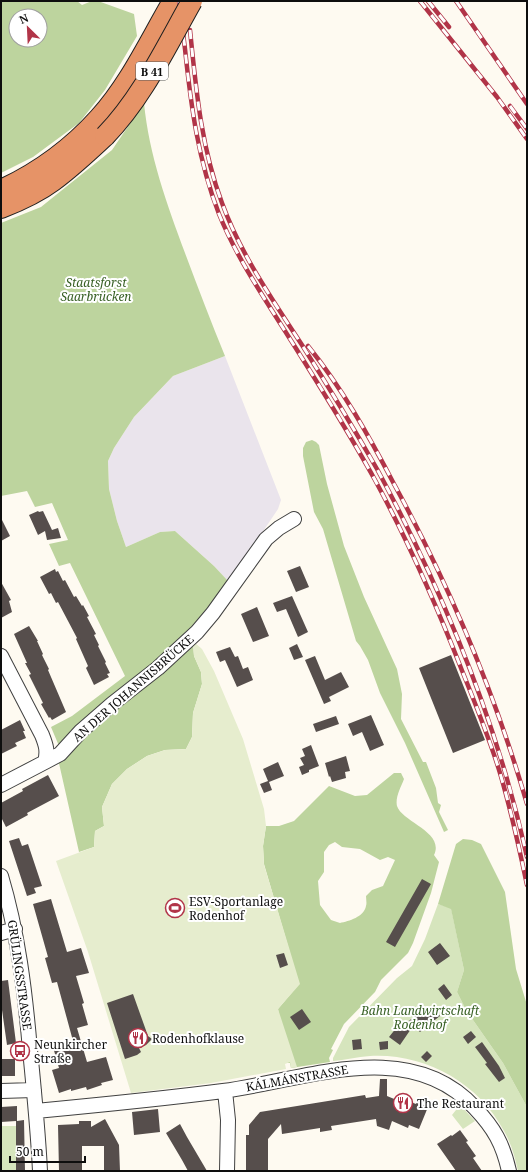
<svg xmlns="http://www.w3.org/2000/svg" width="528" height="1172" font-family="'Noto Serif',serif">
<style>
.industrial{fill:#eae4ec}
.green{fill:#d6e5bd}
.forest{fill:#bdd49e;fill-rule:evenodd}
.pitch{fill:#e6edce}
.building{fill:#564e4c}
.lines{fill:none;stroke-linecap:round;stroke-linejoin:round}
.minor-casing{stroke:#414141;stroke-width:16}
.highway-casing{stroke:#1f1f1f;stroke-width:22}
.minor{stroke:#fff;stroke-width:14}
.highway{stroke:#e69367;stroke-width:20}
.rail-casing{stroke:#b13448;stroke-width:4.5}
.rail{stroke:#fff;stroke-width:3;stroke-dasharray:9;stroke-linecap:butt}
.highway-bridge-casing{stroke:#1f1f1f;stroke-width:22;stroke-linecap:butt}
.highway-bridge{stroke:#e69367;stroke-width:20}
.labels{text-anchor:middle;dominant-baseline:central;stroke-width:4;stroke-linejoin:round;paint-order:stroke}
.shield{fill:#fff;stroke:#565656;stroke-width:1}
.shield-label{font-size:11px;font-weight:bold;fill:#0e0e0e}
.park-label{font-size:12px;font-style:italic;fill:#386025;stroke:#fff}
.street-label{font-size:12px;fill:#0e0e0e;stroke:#fff}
.poi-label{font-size:12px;fill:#0e0e0e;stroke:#fff;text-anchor:start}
</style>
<rect width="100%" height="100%" fill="#fefaf1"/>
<!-- industrial -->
<path class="industrial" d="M225,356L281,500L278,509L229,582L214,566L175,531L160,532L126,547L117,521L109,489L108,461L114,448L134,417L173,376Z"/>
<!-- green -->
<path class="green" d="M438,904L451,908L464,970L457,992L466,1010L503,1063L527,1107V1171H518C515,1157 511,1143 504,1131C478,1082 424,1053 370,1056C357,1057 345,1060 333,1061V1058L349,1027L397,978L412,966L425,939Z
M460,1105L475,1121L463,1129L452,1115Z
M1,1126H16V1171H1Z"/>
<!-- forest -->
<path class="forest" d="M1,1H77L82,5L92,1H98L134,14L137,36L105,90L79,123L33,157L1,173ZM16,16H40V40H16Z
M144,103C149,155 167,204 185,253C198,288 211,322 225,356L173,376L134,417L114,448L108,461L109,489L117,521L126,547L160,532L175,531L214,566L229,582L193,644L194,656L201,672L202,684L193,713L192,737L186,749L165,750L147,756L127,769L112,784L102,807L104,826L95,831L94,847L79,852L56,750L59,746L51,727L72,716L125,676L70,563L59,566L49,544L68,540L52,503L35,507L27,491L1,496V223L41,207L112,150Z
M312,440L316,442L319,445L327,484L344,546L364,597L397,669L402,694L401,719L423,762H426L436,788L438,803L441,805L439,812L448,830L444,832L405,743L380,693L368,660L360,646L356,641L323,529L314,512L303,456V448L306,442Z
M394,773H401L404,779C401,787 395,797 397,806C402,822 445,832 434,855L439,862L431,893L413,943L408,953L381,980L375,992L344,1024L331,1049L333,1050L329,1058L330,1062L291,1068L290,1063H285L278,1009L299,984L264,864L263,846L266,826H279L294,821L329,786L355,796L367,795ZM335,842L342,847L360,849L380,860L388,857L395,860L383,886L372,890L366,896C366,899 367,903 366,906C364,917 349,921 340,923L331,920L320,905L318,881L324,872V852L329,845Z
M463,839L472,840L481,844L505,892L516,969L527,1005V1107L503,1063L466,1010L457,992L464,970L451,909L438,904L456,844Z"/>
<!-- pitch -->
<path class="pitch" d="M194,642L202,649L214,671L243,739L264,809L266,826L263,846L264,865L300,984L278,1009L297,1067L291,1068L290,1062L285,1064L286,1069L211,1083L131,1093L88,952L56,861L94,847L95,831L104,826L102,807L112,784L127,769L147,756L165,750L186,749L192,737L193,713L202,684L201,672L194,656L193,644Z"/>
<!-- building -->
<path class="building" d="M38,511L39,512L43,511L52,530L58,528L61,538L47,540L45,531L38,535L29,515Z
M1,518L10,536L1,541Z
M300,566L309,587L296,592L287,571Z
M55,569L56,572L58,571L63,581L65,580L74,597L76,596L82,606L83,605L89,616L87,617L96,634L94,635L99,645L98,646L106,662L105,663L110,673L107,674L109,677L94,685L86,668L88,666L76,639L77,638L58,602L56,603L51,593L49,594L40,577Z
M1,582L11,600L9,601L12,612L1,618Z
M292,596L308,632L298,637L286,609L277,612L273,603Z
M257,607L269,636L253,642L241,614Z
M29,626L38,641H37L43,654L42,655L49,669L48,670L66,712L52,720L50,717L49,718L41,704L43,703L29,675L31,674L25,663H27L14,634Z
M297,644L303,657L294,660L289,648Z
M230,647L235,657L238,656L243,669L248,667L253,680L237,687L225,660L220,662L216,652Z
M451,655L485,740L453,753L419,668Z
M315,656L325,680L341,672L349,687L329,697L331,701L324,704L305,660Z
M371,715L384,745L370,751L362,732L353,736L348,724Z
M336,716L339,724L316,732L313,724Z
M20,720L25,731H23L26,738L15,743L17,746L1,754V730Z
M311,745L319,766L309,770V772L302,775L299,767L304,765L300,758L305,756L302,749Z
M346,756L350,771L345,772L346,778L332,782L330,776L329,777L325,763Z
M278,762L284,776L269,782L272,790L264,793L260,784L268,781L263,769Z
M48,775L59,796L27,813L28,815L6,827L1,817V803L23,791L22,789Z
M19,838L22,846L28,844L42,886L34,888L36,893L27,896L9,841Z
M422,879L431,884L395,947L386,942Z
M51,899L67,952L81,948L89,973L76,976L84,1003L82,1004L88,1025L77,1028L87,1062L106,1057L113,1080L101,1083L102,1085L87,1090L86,1087L71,1091V1089L59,1093L52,1070L59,1068L53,1047L73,1041L57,982L52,983L45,958L48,957L33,904Z
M440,943L450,956L437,965L428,952Z
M284,953L288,965L280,968L276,955Z
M8,980L16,1043L7,1045L1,1003V981Z
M444,984L452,995L446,1000L438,989Z
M133,994L148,1036L152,1039L146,1045L139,1048L141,1052L137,1055L125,1059L107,1003Z
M433,1007L440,1016L431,1023V1022L420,1032L413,1026L400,1045L389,1037L397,1027L400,1029L419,1012L422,1016Z
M302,1009L311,1022L299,1030L290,1017Z
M471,1031L476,1037L468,1044L463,1037Z
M361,1039L362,1049L353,1050L352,1040Z
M388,1041V1049L380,1050L379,1042Z
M482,1042L499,1066L505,1078L499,1082L485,1064L487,1063L475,1047Z
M427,1051L432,1056L426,1062L421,1057Z
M1,1059H15V1076H1Z
M380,1079H387V1096L399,1101L400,1098L416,1104L417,1102L428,1107L419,1129L409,1125L408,1128L392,1121L389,1130L377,1126L376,1119L331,1126L332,1130L320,1132V1128L282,1134L281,1124L268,1139V1171H246V1135H249V1125L260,1112L365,1095L366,1098L379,1096Z
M17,1106V1121L24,1120L25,1171H16V1121L1,1122V1107Z
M158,1109L160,1132L134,1135L132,1112Z
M105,1119L119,1145L120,1171H104V1146H82V1171H59L58,1125L79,1124V1121H91V1127Z
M180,1124L187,1137L207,1171H188L182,1160L166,1133Z
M460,1130L468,1141L466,1142L476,1156L473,1158L482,1171H456L437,1144L451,1135L452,1136Z"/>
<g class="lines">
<defs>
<path id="minor" d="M1,656L42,735C46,745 48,751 45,762L1,785
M45,762L60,754L81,731L112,704L158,668L197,632L213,613L266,539L279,528L294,519
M1,876C18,933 25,991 30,1050C34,1090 38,1130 40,1171
M1,933L15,929
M1,1091L34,1090
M225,1091L228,1120L227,1171
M36,1111C99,1105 161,1099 223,1091C305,1080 409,1036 475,1108C494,1128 503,1144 509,1171"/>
<path id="highway" d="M1,190C38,173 72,148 99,118C130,84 150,40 173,1
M1,208C19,201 37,193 53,181C72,167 88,152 105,136"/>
</defs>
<!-- minor casing -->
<use href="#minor" class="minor-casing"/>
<!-- highway casing -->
<use href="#highway" class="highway-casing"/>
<!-- minor -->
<use href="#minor" class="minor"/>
<!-- highway -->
<use href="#highway" class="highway"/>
<defs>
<path id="rail" d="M179,1C181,17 183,33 185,49C191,106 198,160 219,214C236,256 261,293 285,331C316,380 347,429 375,480C408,541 436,604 461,668C475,703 489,737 500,773C511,810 519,847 527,885
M420,1L497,97L527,139
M428,1L449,27
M456,1L527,104
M190,30C196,89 201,147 222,203C241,255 272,299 302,345C328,386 353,427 377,469C443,591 497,721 527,857
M510,106L527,129
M308,346C342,388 369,436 394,484C449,585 495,693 527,804"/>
</defs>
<!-- rail casing -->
<use href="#rail" class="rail-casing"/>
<!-- rail -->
<use href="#rail" class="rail"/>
<defs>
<path id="highway-bridge" d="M105,136C142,98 166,47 192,1"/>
</defs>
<!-- highway-bridge casing -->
<use href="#highway-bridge" class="highway-bridge-casing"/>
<!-- highway-bridge -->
<use href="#highway-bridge" class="highway-bridge"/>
</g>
<!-- icons -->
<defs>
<symbol id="stadium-ring" viewBox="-11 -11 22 22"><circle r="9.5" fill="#fff" stroke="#b13448" stroke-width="1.5"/><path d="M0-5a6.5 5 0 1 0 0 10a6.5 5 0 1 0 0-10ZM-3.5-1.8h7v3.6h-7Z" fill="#b13448"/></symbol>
<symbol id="restaurant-ring" viewBox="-11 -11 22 22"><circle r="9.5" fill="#fff" stroke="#b13448" stroke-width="1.5"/><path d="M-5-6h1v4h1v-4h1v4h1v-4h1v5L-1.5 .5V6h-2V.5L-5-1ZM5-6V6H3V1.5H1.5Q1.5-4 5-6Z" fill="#b13448"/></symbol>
<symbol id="bus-ring" viewBox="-11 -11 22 22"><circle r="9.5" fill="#fff" stroke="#b13448" stroke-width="1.5"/><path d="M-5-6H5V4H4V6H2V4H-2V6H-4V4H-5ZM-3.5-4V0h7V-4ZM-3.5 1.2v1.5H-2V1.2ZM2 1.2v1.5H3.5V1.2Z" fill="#b13448"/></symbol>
</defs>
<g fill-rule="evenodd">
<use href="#stadium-ring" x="164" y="897" width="22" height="22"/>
<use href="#restaurant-ring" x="127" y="1027" width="22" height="22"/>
<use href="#bus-ring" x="9" y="1040" width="22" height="22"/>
<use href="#restaurant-ring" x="392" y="1092" width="22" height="22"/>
</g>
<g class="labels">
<!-- shield labels -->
<rect class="shield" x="136" y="62" width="32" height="18" rx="3"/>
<g class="shield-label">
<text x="152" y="71">B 41</text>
</g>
<!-- park labels -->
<g class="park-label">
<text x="96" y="282">Staatsforst<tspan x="96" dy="14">Saarbrücken</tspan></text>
<text x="420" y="1010">Bahn Landwirtschaft<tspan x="420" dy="14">Rodenhof</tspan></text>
</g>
<!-- street labels -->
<g class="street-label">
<text transform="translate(133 688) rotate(-41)">AN DER JOHANNISBRÜCKE</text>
<text transform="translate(20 975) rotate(82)">GRÜLINGSSTRASSE</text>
<text transform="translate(297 1078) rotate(-10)">KÁLMÁNSTRASSE</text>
</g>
<!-- poi labels -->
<g class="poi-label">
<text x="189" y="901">ESV-Sportanlage<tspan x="189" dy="14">Rodenhof</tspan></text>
<text x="152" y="1038">Rodenhofklause</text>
<text x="34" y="1044">Neunkircher<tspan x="34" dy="14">Straße</tspan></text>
<text x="417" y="1103">The Restaurant</text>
</g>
</g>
<!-- border -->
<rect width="528" height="1172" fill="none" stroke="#0e0e0e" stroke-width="4"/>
<!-- north arrow -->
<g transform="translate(28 28) rotate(336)"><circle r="19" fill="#ffffff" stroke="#9f9f9f"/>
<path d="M0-3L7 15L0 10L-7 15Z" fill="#b13448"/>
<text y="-6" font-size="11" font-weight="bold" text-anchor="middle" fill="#0e0e0e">N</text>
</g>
<!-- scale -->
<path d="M10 1156v6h75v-6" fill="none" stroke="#0e0e0e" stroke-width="2"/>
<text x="16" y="1156" font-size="12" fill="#0e0e0e" stroke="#ffffff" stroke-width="3" paint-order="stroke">50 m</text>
</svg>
